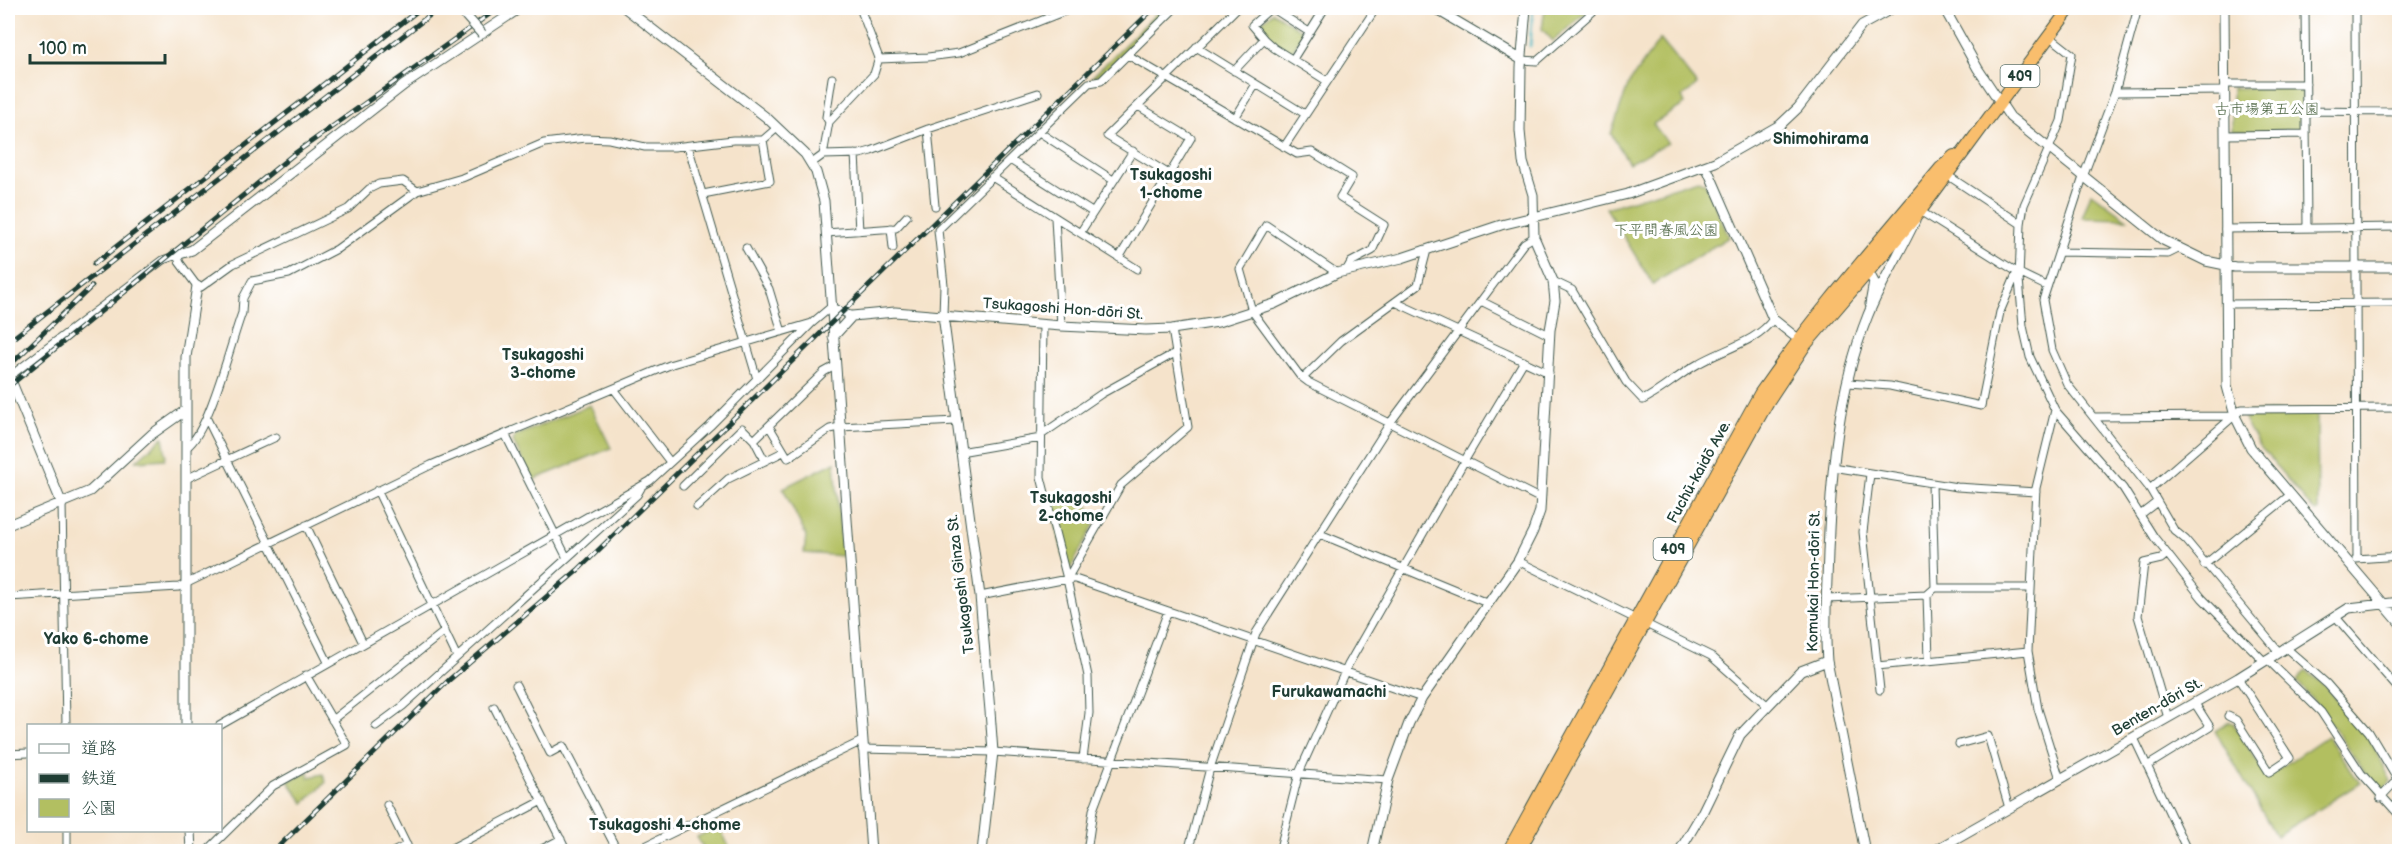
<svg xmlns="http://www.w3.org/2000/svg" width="2407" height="859" font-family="'Balsamiq Sans','Klee One',sans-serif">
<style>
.green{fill:#b2bf61;stroke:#687e4a;stroke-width:1.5}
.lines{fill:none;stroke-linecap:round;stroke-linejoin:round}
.stream{stroke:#42b2bc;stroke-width:3}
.minor-casing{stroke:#3f564b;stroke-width:9}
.tertiary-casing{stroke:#3f564b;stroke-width:11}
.trunk-casing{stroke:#3f564b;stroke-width:14}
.minor{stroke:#fff;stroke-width:7}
.tertiary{stroke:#fff;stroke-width:9}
.trunk{stroke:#f9be6d;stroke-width:12}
.rail-casing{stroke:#1f3d34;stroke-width:5}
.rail{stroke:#fff;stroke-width:3;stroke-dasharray:9;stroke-linecap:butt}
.tertiary-bridge-casing{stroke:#3f564b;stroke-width:11;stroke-linecap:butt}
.tertiary-bridge{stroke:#fff;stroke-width:9}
.labels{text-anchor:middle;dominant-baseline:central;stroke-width:6;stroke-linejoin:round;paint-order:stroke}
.shield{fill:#fff;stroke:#627771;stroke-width:1.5}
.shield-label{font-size:14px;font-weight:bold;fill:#1f3d34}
.park-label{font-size:15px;fill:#4b6442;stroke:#fff}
.street-label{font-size:15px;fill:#1f3d34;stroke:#fff}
.neighbourhood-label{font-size:16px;font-weight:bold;fill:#1f3d34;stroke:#fff}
</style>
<rect width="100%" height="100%" fill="#fff"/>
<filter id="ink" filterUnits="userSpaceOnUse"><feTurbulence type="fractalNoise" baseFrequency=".0167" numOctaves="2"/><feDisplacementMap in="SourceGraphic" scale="12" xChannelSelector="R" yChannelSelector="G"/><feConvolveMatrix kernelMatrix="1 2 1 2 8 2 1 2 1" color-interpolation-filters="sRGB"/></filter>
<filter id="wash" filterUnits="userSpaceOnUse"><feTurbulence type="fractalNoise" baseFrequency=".008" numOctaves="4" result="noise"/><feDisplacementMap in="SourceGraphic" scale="24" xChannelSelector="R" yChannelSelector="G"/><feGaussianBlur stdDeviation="1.35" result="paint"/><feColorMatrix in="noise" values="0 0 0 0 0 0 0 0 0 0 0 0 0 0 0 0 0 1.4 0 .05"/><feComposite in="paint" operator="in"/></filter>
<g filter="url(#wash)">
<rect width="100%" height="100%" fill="#f5e3cb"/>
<!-- green -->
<path class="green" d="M1162,8H1169L1102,74L1090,79Z
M1545,8H1591L1553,41L1542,29Z
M1273,12L1304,32L1291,53L1275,45L1258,25Z
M1660,39L1697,85L1682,97L1685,104L1653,124L1668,143L1629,163L1611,134L1629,83Z
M2302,87V131H2232V88Z
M1698,180L1705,183L1729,237L1653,284L1606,208Z
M2091,193L2127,219L2082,218Z
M590,405L611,448L533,480L513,442L515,436Z
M2317,411L2318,511L2315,512L2257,443L2244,419L2247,412Z
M163,437L166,455L165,459L136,461Z
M835,462L842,556L804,553L806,536L783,488Z
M1085,497L1094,525L1068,573L1051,505Z
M2306,670L2325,686L2367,733L2391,781L2380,793C2352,756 2328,716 2297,681Z
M2229,722L2233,723L2267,777L2327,736L2360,783L2276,836L2215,731Z
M309,772V777L323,774L326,782L304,803L288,781Z
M719,826L731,851H705L697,837Z"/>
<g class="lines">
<!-- stream -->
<path class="stream" d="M1530,46L1533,8"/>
</g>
</g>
<g filter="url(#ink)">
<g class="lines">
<defs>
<path id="minor" d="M1272,8L1309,32
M2138,8L2115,92L2083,177L2043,300L2052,350L2067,384L2150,489L2174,530L2186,540L2279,652
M2305,8L2307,228
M2355,8L2357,557
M2049,36L2072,54L2061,121L2024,205L2021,224L2019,279L2023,326L2030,357L2055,410L2123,488L2154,537L2202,598L2264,661
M1264,39L1252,25L1271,8
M1196,47L1305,114
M1128,55L1297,154L1312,152L1352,177L1340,197L1384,225L1372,251L1351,262L1346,271
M879,59L928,57L959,53L1073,8
M1293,59L1325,8
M1522,60L1537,61L1597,8
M1234,71L1264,39L1274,48L1327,81
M2225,84H2306
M2115,92L2225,91
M2306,111L2400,112
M1235,118L1256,84
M829,122L826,117L832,78
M928,129L935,206
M1039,132L1113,180
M2225,135L2306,134
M688,146L757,379
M1284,147L1376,8
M855,154L859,231
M823,155L829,122L874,74L879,58L860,8
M1010,160L1092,212
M812,163L823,155L860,154L871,151L928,129L1038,93
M1169,174L1107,136L1237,8
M1947,175L2021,224
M992,177L1137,269
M703,194L770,181L763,140
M1920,211L2017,272L2046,286
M1055,218L1061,326
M891,228L893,248
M2225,229L2400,227
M826,233L896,228L907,216
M1080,233L1133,151
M746,248L769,289L782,332
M2060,252L2168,254L2178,249
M1119,258L1191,138L1138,106
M1337,273L1266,225L1240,269L1252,311L1300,376L1308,382L1541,499
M1553,281L1572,290L1626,382L1643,400C1663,390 1678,375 1698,364C1723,349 1757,342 1773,319
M1481,301L1549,335
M1395,302L1549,373
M2226,304L2400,303
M943,315L944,285L938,230L1089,83L1101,81L1175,8
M1043,324L1041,477L1067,579
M8,373H14L163,260L177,255L180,263L197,286L201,287L233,264L348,209L369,189L379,184L403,181L417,191
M1303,378L1341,341L1418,285L1426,254L1424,250
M1848,383L1890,386L1981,406L2000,312L2017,272
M614,389L670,462
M2055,410L2036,488L2028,651L2038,709L2060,779
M2094,417L2235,416
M207,419L328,662
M769,426L788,458L830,429L840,427L956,421
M505,434L567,558
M1041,435L1101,394L1175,353
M754,440L765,461
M187,447C209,432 231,342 242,313L243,298L252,281L289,274L337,249L417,191L462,178L544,143L585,138L609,139L645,147H674L733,140H763L777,128
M960,452L1041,438
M1833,467L1957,487L2036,492
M1870,474L1863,532L1880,690
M188,478L276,437
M1932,484L1935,588
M683,486L742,428L754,440L824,372L835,366
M2150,489L2242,409L2400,408
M377,490L457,657
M62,504L66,726
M697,507L728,479L783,452
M2140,515L2157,502
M306,525L363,643
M1320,534L1487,603
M2167,554L2161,559L2144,563L2138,616L2168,718
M2356,559L2400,556
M1518,561L1711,656L1768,706
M2204,565L2290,495
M1927,595L1929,660
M980,596L1067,579H1075L1422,698
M8,597L179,587L431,465L672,364L812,323L831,307L852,316
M1826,599L1927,595L1935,588H2031
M2335,616L2400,691
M2285,647L2327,684L2369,732L2400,784
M2267,659L2321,712L2361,773L2400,816
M1877,666L2028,651
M516,685L550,753L563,746L618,852
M494,707L567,852
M2228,716L2236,720L2269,772L2290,758L2238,678
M332,720L445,631
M219,726L650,481L710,426L812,323
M376,726L403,706L637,495L641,488
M2134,738L2188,852
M1959,744L1988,736L2009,808
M862,749L993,752L1388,780
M8,754L28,753
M1083,759L1089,713L1088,676L1067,579L1121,485L1188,427L1172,329
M2147,766L2210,727L2194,702
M2380,798L2396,781
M387,805L410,852
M67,830V852
M206,852L273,786L347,745L306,675
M393,852L407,845
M444,852L542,801
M536,852L561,839
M633,852L862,741
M1087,852L1093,810L1168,611
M1188,852L1210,768L1256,633L1390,423L1524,243L1534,237
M1279,852L1299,773L1348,665L1465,460L1524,361"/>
<path id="tertiary" d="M625,8L767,118L805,154L816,172L824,201L871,852
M1434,8L1522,60
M1944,8L1978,69L2010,117L2163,240L2206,261L2235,267H2400
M2224,8L2227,386L2235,416L2251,448L2400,623
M1706,166L1773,319L1798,339
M177,255L192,250L404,85L520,8
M1866,267L1874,282L1870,304
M943,315L980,596L990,711L993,752L982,852
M833,337L852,316L895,312L1061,326L1146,330L1172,329L1218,322L1274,304L1337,273L1402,258L1501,225L1628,194L1715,162L1780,125L1798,108L1862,25L1893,8
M8,373L62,504
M8,525L90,491L152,434L186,410
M186,726V357L197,286
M190,830L191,852
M1372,852L1388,780L1409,723L1422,698L1518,561L1533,531L1540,511L1550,330L1555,301L1553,281L1534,237L1533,195L1523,162L1520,131L1521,67L1526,8
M1679,852L1702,813L1740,735L1801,671L1827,661
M1865,852L1827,661C1824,625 1827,588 1828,552C1831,472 1838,390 1868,315C1881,283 1900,253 1915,221
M1932,852L2238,678L2349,608L2400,602"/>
<path id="trunk" d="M1508,852L1760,394C1815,314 1878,243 1940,169L1954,156
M1518,852L1768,401L1805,345L1920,211L2070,8"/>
</defs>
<!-- minor casing -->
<use href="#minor" class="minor-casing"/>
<!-- tertiary casing -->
<use href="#tertiary" class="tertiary-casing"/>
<!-- trunk casing -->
<use href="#trunk" class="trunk-casing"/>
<!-- minor -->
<use href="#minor" class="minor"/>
<!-- tertiary -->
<use href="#tertiary" class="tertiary"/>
<!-- trunk -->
<use href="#trunk" class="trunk"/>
<defs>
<path id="rail" d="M94,264L421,8
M8,342L439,8
M8,367L92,286
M8,387L294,154L498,8
M273,852L449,680L578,570L1154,8"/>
</defs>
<!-- rail casing -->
<use href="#rail" class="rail-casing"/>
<!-- rail -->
<use href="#rail" class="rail"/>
<defs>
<path id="tertiary-bridge" d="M459,8L482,34"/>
</defs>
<!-- tertiary-bridge casing -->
<use href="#tertiary-bridge" class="tertiary-bridge-casing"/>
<!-- tertiary-bridge -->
<use href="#tertiary-bridge" class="tertiary-bridge"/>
</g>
</g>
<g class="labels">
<!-- shield labels -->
<g class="shield">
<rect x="2000.5" y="65" width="39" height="22" rx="4.5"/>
<rect x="1653.5" y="538" width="39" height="22" rx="4.5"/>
</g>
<g class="shield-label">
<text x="2020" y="76">409</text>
<text x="1673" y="549">409</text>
</g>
<!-- park labels -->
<g class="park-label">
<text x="2267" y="109">古市場第五公園</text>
<text x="1666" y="230">下平間春風公園</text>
</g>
<!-- street labels -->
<g class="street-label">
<text transform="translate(1063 309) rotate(4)">Tsukagoshi Hon-dōri St.</text>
<text transform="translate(1699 472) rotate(-61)">Fuchū-kaidō Ave.</text>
<text transform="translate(1814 581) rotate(-89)">Komukai Hon-dōri St.</text>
<text transform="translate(961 584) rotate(-97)">Tsukagoshi Ginza St.</text>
<text transform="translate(2157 707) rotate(-30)">Benten-dōri St.</text>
</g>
<!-- neighbourhood labels -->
<g class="neighbourhood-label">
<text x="1821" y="139">Shimohirama</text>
<text x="1171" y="175">Tsukagoshi<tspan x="1171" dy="18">1-chome</tspan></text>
<text x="543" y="355">Tsukagoshi<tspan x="543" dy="18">3-chome</tspan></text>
<text x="1071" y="498">Tsukagoshi<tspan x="1071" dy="18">2-chome</tspan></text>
<text x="96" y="639">Yako 6-chome</text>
<text x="1329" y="692">Furukawamachi</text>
<text x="665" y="825">Tsukagoshi 4-chome</text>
</g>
</g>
<!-- margin -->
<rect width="2407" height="859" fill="none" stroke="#fff" stroke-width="30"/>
<!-- legend -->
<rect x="27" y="724" width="195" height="108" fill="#ffffff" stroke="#a5b1ae" stroke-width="1.5"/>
<rect x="39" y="744" width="30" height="9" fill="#ffffff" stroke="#a5b1ae" stroke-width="1.5"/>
<text x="81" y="754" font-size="18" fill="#1f3d34">道路</text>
<rect x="39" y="774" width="30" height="9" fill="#1f3d34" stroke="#a5b1ae" stroke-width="1.5"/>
<text x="81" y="784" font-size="18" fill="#1f3d34">鉄道</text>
<rect x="39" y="799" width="30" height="18" fill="#b2bf61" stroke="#a5b1ae" stroke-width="1.5"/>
<text x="81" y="814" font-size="18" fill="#1f3d34">公園</text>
<!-- scale -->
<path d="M30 54v9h135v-9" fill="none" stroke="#1f3d34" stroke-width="3"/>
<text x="39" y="54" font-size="18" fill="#1f3d34" stroke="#ffffff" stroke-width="4.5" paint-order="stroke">100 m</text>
</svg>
